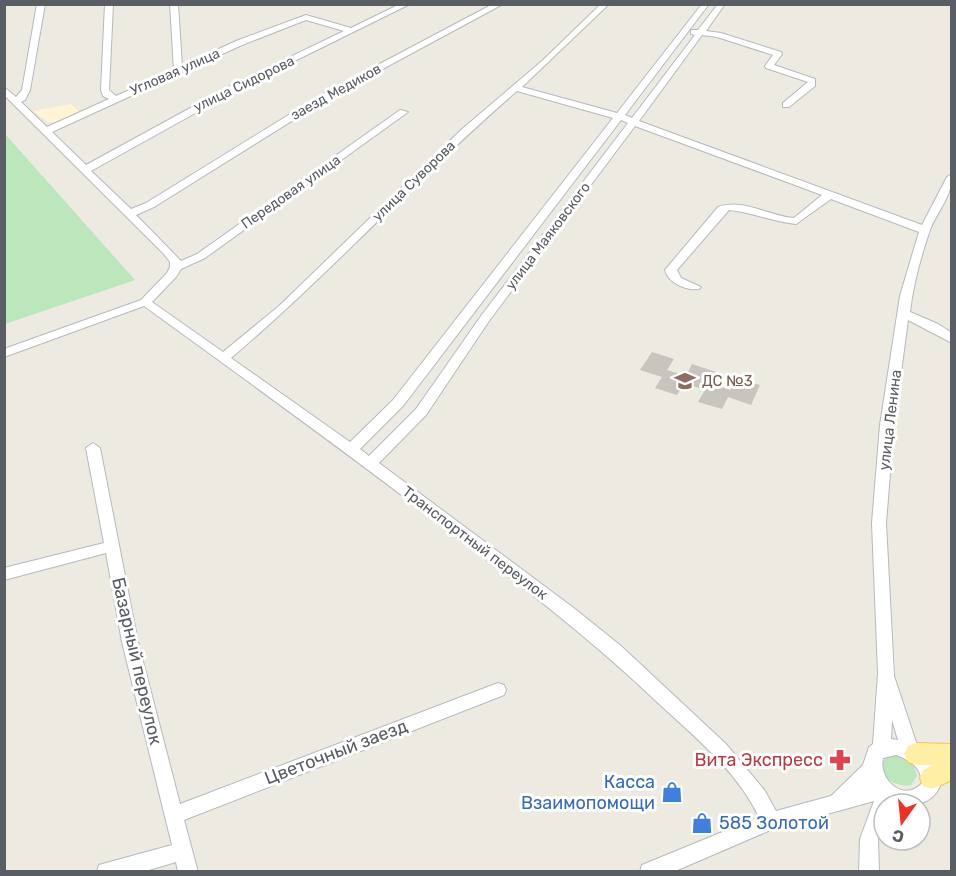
<svg xmlns="http://www.w3.org/2000/svg" width="956" height="876" font-family="Rubik,sans-serif">
<style>
.commercial{fill:#fff4d4}
.green{fill:#bce6bc}
.building{fill:#c8c5be}
.lines{fill:none;stroke-linecap:round;stroke-linejoin:round}
.minor-casing{stroke:#b6b9be;stroke-width:2}
.major-casing{stroke:#f6c551;stroke-width:2}
.minor{fill:#fff;fill-rule:evenodd}
.major{fill:#ffefa4;fill-rule:evenodd}
.labels{text-anchor:middle;dominant-baseline:central;stroke-width:6;stroke-linejoin:round;paint-order:stroke}
.far-street-label{font-size:14px;fill:#595e62;stroke:#fff}
.education-label{font-size:15px;fill:#785e54;stroke:#fff;text-anchor:start}
.street-label{font-size:15px;fill:#595e62;stroke:#fff}
.near-street-label{font-size:18px;fill:#595e62;stroke:#fff}
.near-health-label{font-size:18px;fill:#be3a42;stroke:#fff;text-anchor:end}
.near-shop-label{font-size:18px;fill:#366cbe;stroke:#fff;text-anchor:end}
</style>
<rect width="100%" height="100%" fill="#edeae1"/>
<!-- commercial -->
<path class="commercial" d="M71,104L82,113L57,122H48L33,111Z"/>
<!-- green -->
<path class="green" d="M5,134L135,280L5,324Z
M894,755C907,757 915,764 917,776L911,785C889,790 867,762 894,755Z"/>
<!-- building -->
<path class="building" d="M652,352L674,359L667,370L686,376L692,364L716,372L710,383L730,390L737,378L760,385L751,405L728,397L722,409L698,402L705,390L684,383L677,395L655,388L662,377L640,370Z"/>
<g class="lines">
<defs>
<path id="minor" d="M37,4H45L30,90L25,100L21,102L47,127L109,99L103,96L101,90L105,4H113L109,90L116,96L174,70L170,4H178L182,66L236,41L306,15L351,28L400,4H410L244,86L91,171L131,209L146,203L321,95L493,4H503L327,99L154,207L136,215L181,261L197,254L400,110L408,112L205,258L181,269L176,277L152,302L223,352L279,306L461,130L542,61L601,4H609L522,87L617,113L702,4H709L625,115L632,118L695,35L691,34V30H698L718,4H725L706,31L721,33L781,52L782,54L774,65L815,79V86L789,107H783V103L808,82L766,68L765,66L773,55L717,37L702,35L639,121L922,225L947,177L952,174C952,197 938,210 930,230C921,256 913,285 910,312L938,324L952,333V343L908,320L894,425L886,523L894,676L918,748L932,759L938,771L940,786C929,810 907,804 884,804V824L878,839L879,872H859L860,839L874,801L773,829L673,872H640L642,865L759,817C737,771 694,736 657,702C592,640 522,586 450,532C349,454 246,380 144,306L4,357V349L141,300L167,273L170,267V262L163,253L4,95V87L16,97L22,90ZM306,20L344,31L238,82L86,165L52,132L242,45ZM517,91L613,118L393,400L350,442L231,358C331,273 418,176 517,91ZM621,120L628,123L481,316L416,409L369,456L360,449L403,406ZM635,126L822,195L794,218C768,216 744,198 718,207L665,270C668,283 687,291 699,289L701,287L681,278L677,270L729,210C752,212 773,222 796,224L831,199L919,232L900,296L880,425L872,523L878,673L873,744L869,747L863,765L831,796L776,811L765,791L726,744L621,646L575,609L379,463L426,415L489,321ZM892,720L898,740L891,739ZM896,755C910,760 921,767 922,783C904,803 878,780 883,758Z
M93,443L100,448L138,642L180,804L498,683L504,685L506,690L504,695L184,820L198,872H178L176,862L142,872H97L99,865L106,863L172,845L122,642L106,553L4,580V568L104,543L86,448Z"/>
<path id="major" d="M916,743L952,744V780L932,789L923,786L920,778L923,770L933,765H916L908,762L904,754L908,746Z"/>
</defs>
<!-- minor casing -->
<use href="#minor" class="minor-casing"/>
<!-- major casing -->
<use href="#major" class="major-casing"/>
<!-- minor -->
<use href="#minor" class="minor"/>
<!-- major -->
<use href="#major" class="major"/>
</g>
<!-- icons -->
<defs>
<symbol id="school-bare" viewBox="-9 -9 18 18"><path d="M0-5L7-2L0 1L-7-2ZM-4 1L0 2.5L4 1V4Q0 6-4 4Z" fill="#8d6e63" stroke="#fff" stroke-width="2.5" paint-order="stroke"/></symbol>
<symbol id="pharmacy-bare" viewBox="-9 -9 18 18"><path d="M-2-6h4v4h4v4h-4v4h-4v-4h-4v-4h4Z" fill="#e0444e" stroke="#fff" stroke-width="2.5" paint-order="stroke"/></symbol>
<symbol id="shop-bare" viewBox="-9 -9 18 18"><path d="M-5-2.5h2.3a2.7 3.5 0 0 1 5.4 0H5L5.5 6h-11ZM-1.5-2.5h3a1.5 2.3 0 0 0-3 0Z" fill="#3f7fe0" stroke="#fff" stroke-width="2.5" paint-order="stroke"/></symbol>
</defs>
<g fill-rule="evenodd">
<use href="#school-bare" x="670" y="366" width="30" height="30"/>
<use href="#pharmacy-bare" x="825" y="745" width="30" height="30"/>
<use href="#shop-bare" x="657" y="777" width="30" height="30"/>
<use href="#shop-bare" x="687" y="808" width="30" height="30"/>
</g>
<g class="labels">
<!-- far-street labels -->
<g class="far-street-label">
<text transform="translate(175 72) rotate(-24)">Угловая улица</text>
<text transform="translate(244 84) rotate(-26)">улица Сидорова</text>
<text transform="translate(336 92) rotate(-29)">заезд Медиков</text>
<text transform="translate(414 181) rotate(-44)">улица Суворова</text>
<text transform="translate(291 192) rotate(-35)">Передовая улица</text>
<text transform="translate(548 236) rotate(-53)">улица Маяковского</text>
</g>
<!-- education labels -->
<g class="education-label">
<text x="702" y="381">ДС №3</text>
</g>
<!-- street labels -->
<g class="street-label">
<text transform="translate(890 420) rotate(-83)">улица Ленина</text>
<text transform="translate(475 543) rotate(37)">Транспортный переулок</text>
</g>
<!-- near-street labels -->
<g class="near-street-label">
<text transform="translate(137 661) rotate(77)">Базарный переулок</text>
<text transform="translate(336 752) rotate(-21)">Цветочный заезд</text>
</g>
<!-- near-health labels -->
<g class="near-health-label">
<text x="823" y="760">Вита Экспресс</text>
</g>
<!-- near-shop labels -->
<g class="near-shop-label">
<text x="655" y="782">Касса<tspan x="655" dy="21">Взаимопомощи</tspan></text>
<text x="719" y="823" text-anchor="start">585 Золотой</text>
</g>
</g>
<!-- border -->
<rect width="956" height="876" fill="none" stroke="#595e62" stroke-width="12"/>
<!-- north arrow -->
<g transform="translate(902 822) rotate(195)"><circle r="28" fill="#ffffff" stroke="#bdbfc0" stroke-width="1.5"/>
<path d="M0-4.5L10 22L0 15L-10 22Z" fill="#ef3125"/>
<text y="-9" font-size="16" font-weight="bold" text-anchor="middle" fill="#595e62">С</text>
</g>
</svg>
